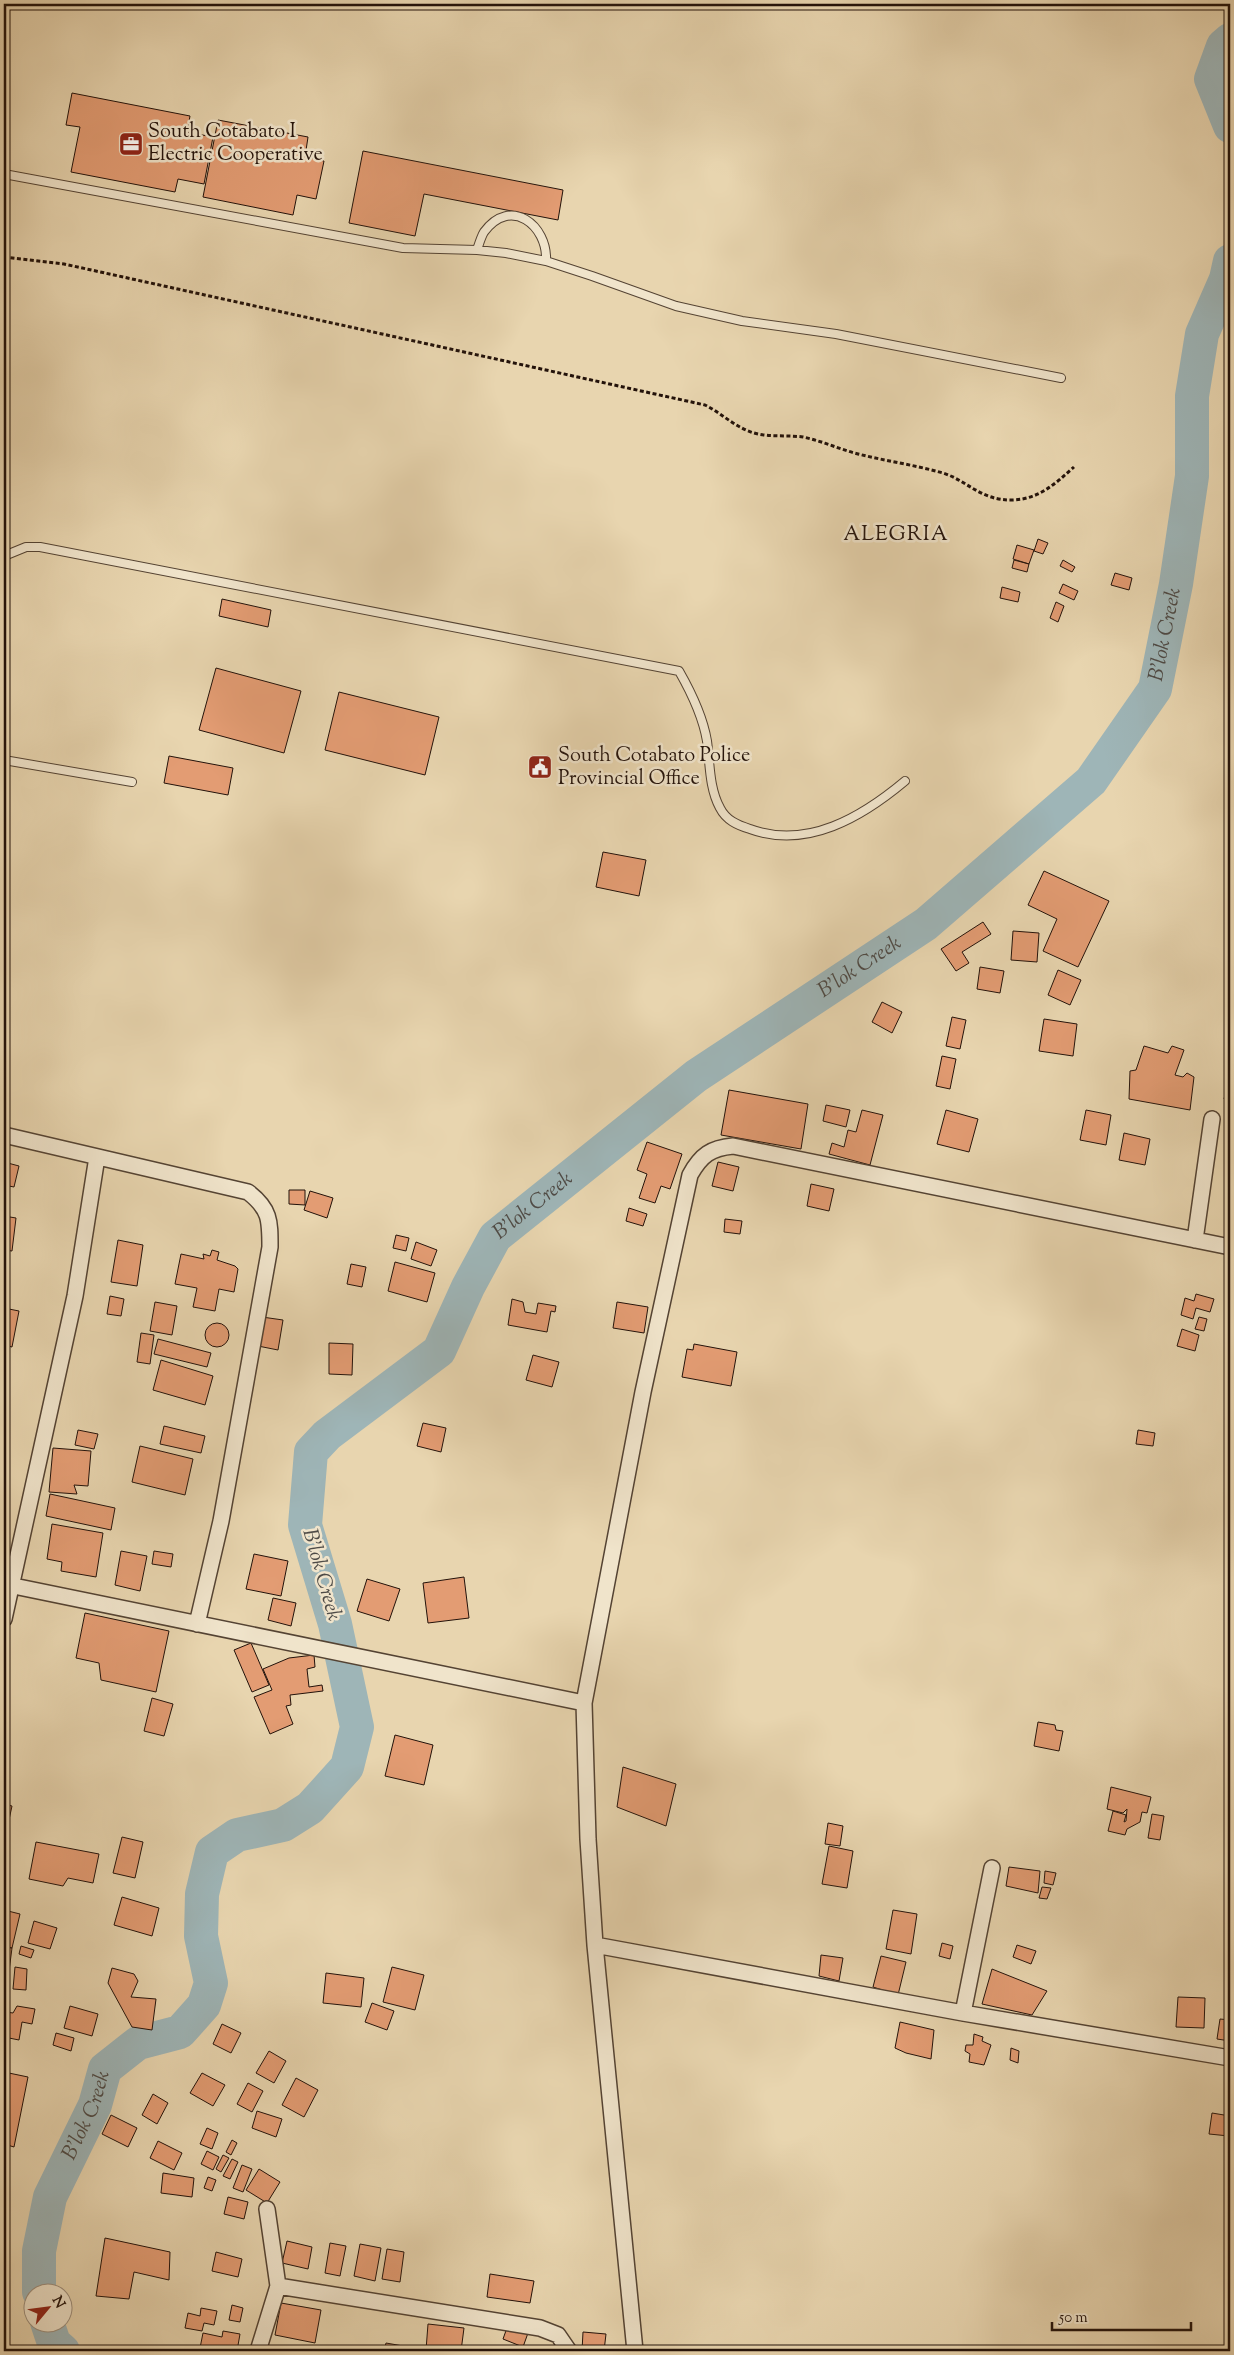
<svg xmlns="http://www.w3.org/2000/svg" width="1234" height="2355" font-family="'Sorts Mill Goudy',serif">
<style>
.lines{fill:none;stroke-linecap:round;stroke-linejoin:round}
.river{stroke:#9eb5b7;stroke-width:34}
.building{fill:#e39c73;stroke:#23120a}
.lane-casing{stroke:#544333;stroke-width:10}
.street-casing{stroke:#544333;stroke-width:18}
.path{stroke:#23120a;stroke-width:3;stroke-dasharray:4 2.5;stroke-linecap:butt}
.lane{stroke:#f0e4cb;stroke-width:8}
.street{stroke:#f0e4cb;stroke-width:15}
.labels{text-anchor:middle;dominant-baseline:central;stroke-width:5;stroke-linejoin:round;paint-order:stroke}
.poi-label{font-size:20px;fill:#23120a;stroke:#f0e4cb;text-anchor:start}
.neighbourhood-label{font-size:21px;letter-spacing:1px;fill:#23120a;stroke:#f0e4cb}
.water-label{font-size:21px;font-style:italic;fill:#4e4b47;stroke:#f0e4cb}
</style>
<rect width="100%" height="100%" fill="#e8d5af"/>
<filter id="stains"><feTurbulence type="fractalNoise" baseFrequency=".004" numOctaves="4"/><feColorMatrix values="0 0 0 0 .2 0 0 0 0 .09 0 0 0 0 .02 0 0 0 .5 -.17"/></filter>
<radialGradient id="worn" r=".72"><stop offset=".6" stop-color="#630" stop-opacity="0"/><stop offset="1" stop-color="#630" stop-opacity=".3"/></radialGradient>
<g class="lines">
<!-- river -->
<g class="river">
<path d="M1230,40L1223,46L1211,79L1230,126"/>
<path id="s1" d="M39,2292V2251L50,2197L95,2105L105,2069L138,2043L180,2032L204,2005L211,1983L201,1936L202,1894L212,1852L237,1835L283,1825L310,1808L347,1767L357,1727L335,1624L305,1525L311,1452L327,1435L439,1351L468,1287L495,1237L696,1076L926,924L1091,781L1155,689L1176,584L1192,476V396L1202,334L1226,279L1230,261"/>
<path d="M47,2322L54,2343L63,2351"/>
</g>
</g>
<!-- building -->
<path class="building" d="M72,93L190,116L187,132L213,137L204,184L178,179L175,192L71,172L80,127L66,125Z
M218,120L308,137L305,157L324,161L316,199L297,195L293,215L203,197Z
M363,151L563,190L558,220L424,194L415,236L349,223Z
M1038,539L1048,543L1043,554L1034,551Z
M1017,545L1034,550L1029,564L1013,559Z
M1014,560L1029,564L1027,572L1012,568Z
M1063,560L1075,567L1072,572L1060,566Z
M1115,573L1132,578L1129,590L1111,585Z
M1063,584L1078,591L1074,600L1059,593Z
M1002,587L1020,592L1018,602L1000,598Z
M222,599L271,610L268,627L219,616Z
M1056,602L1064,606L1058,622L1050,618Z
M216,668L301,691L284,753L199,730Z
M339,692L439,717L425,775L325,750Z
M169,756L233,768L228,795L164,783Z
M603,852L646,860L639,896L596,887Z
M1044,871L1109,901L1078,967L1043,951L1057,919L1028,905Z
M983,922L991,934L962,952L969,963L956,971L941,949Z
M1013,931L1039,933L1037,962L1011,960Z
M980,967L1004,971L1000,993L977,989Z
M1058,970L1081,980L1070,1005L1048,995Z
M882,1002L902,1012L892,1033L872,1022Z
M952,1017L966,1020L960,1049L946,1046Z
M1044,1019L1077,1024L1073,1056L1039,1051Z
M1144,1046L1168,1053L1172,1046L1184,1050L1175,1075L1183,1077L1187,1073L1194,1077L1190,1110L1129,1099L1130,1071L1136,1070Z
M942,1056L956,1059L950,1089L936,1086Z
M1230,1074V1101L1224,1099Z
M729,1090L808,1104L801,1149L721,1135Z
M826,1105L850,1110L846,1127L823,1121Z
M862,1110L883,1115L870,1165L829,1154L832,1143L844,1147L848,1130L856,1132Z
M946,1110L978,1119L969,1152L937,1144Z
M1086,1110L1111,1115L1106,1145L1080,1140Z
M1124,1133L1150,1139L1145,1165L1119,1160Z
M647,1142L682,1154L670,1189L661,1186L655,1203L639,1198L647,1174L637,1170Z
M4,1162L19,1166L14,1187L4,1185Z
M718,1162L739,1167L733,1191L712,1186Z
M811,1184L834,1189L829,1211L807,1206Z
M289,1190H305V1205L289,1204Z
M310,1191L333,1198L327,1218L304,1210Z
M629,1208L647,1214L643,1226L626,1221Z
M4,1216L16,1218L12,1251L4,1250Z
M725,1219L742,1221L740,1234L724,1232Z
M396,1235L409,1238L406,1251L393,1248Z
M118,1240L143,1245L137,1286L111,1282Z
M416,1242L437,1250L431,1266L411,1259Z
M212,1250L219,1252L217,1260L235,1266L238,1269L234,1292L219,1289L215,1311L193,1307L197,1288L175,1284L181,1254L204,1259L203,1254L210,1256Z
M395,1262L435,1273L427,1302L388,1291Z
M351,1264L366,1267L362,1287L347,1284Z
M1196,1294L1214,1299L1210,1312L1196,1308L1193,1319L1181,1315L1185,1298L1194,1301Z
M110,1296L124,1299L121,1316L107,1314Z
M512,1299L523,1302L525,1312L536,1314L538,1303L556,1306L555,1312L551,1311L547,1332L508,1325Z
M155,1302L177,1306L172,1335L150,1331Z
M617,1302L648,1307L644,1333L613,1328Z
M4,1308L19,1311L12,1347L4,1345Z
M262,1317L283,1320L278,1350L258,1346Z
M1199,1317L1207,1319L1204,1331L1195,1329Z
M205 1335a12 12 0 1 1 24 0a12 12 0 1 1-24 0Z
M1182,1329L1199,1335L1195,1351L1177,1346Z
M141,1333L154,1335L150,1364L137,1362Z
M158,1339L211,1353L207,1367L154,1354Z
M329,1343L353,1344L352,1375L329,1374Z
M694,1344L737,1352L731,1386L682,1377L687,1349L693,1350Z
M533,1355L559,1362L552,1387L526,1380Z
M161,1360L213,1376L205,1405L153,1390Z
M423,1423L446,1428L441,1452L417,1446Z
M164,1426L205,1436L201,1453L160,1444Z
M78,1430L98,1434L94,1449L75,1445Z
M1138,1430L1155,1433L1153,1446L1136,1444Z
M140,1446L193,1459L185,1495L132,1482Z
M53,1448L91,1451L88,1486L74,1485L77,1494L49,1492Z
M50,1494L115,1508L111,1530L46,1516Z
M52,1524L103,1533L96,1577L61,1571L62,1562L47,1559Z
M121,1551L147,1556L140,1591L115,1585Z
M154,1551L173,1554L171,1567L152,1564Z
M254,1554L288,1561L281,1596L246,1589Z
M464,1577L469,1618L428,1623L423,1583Z
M367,1579L400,1589L389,1621L357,1611Z
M273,1598L296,1603L291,1626L268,1620Z
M85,1613L169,1631L156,1692L101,1680L99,1663L76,1658Z
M251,1643L269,1685L252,1692L234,1650Z
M314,1655L315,1667L307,1669L309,1687L322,1685L323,1691L290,1695L291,1705L286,1706L293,1724L270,1734L254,1697L272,1690L263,1669L289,1658Z
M152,1698L173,1704L164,1736L144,1731Z
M1038,1722L1055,1725L1056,1730L1063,1731L1059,1751L1034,1746Z
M395,1735L433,1745L424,1785L385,1776Z
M623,1767L676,1784L666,1826L617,1807Z
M1111,1787L1151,1797L1147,1813L1142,1812L1140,1822L1127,1829L1125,1835L1108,1831L1113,1811L1126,1815L1124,1822L1126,1821L1127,1809L1123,1813L1107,1809Z
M4,1804L12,1806L7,1829L4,1828Z
M1152,1814L1164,1816L1160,1840L1148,1838Z
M828,1823L843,1826L840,1846L825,1844Z
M122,1837L143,1842L135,1878L113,1873Z
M36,1842L99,1854L93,1883L68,1878L63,1886L29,1879Z
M829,1846L853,1851L847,1888L822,1884Z
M1009,1867L1040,1871L1038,1893L1006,1886Z
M1045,1871L1056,1873L1053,1885L1044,1883Z
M4,1882L9,1883L5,1906H4Z
M1042,1887L1051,1888L1047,1899L1039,1898Z
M122,1897L159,1908L152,1936L114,1925Z
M4,1910L20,1914L12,1948L4,1946Z
M893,1910L917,1914L911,1954L886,1949Z
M34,1921L57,1928L50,1949L28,1943Z
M942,1943L953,1946L950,1959L939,1956Z
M1017,1945L1036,1951L1031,1964L1013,1957Z
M21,1946L34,1950L31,1958L19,1954Z
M4,1947L12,1948L9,1971H4Z
M821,1955L843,1958L839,1981L819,1976Z
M881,1956L906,1962L898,1995L873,1987Z
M15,1967L27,1969L26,1990L13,1989Z
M392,1967L424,1975L415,2010L383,2002Z
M112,1968L134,1974L138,1981L131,1997L156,1999L152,2030L132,2027L108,1983Z
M992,1969L1047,1991L1032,2015L982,2004Z
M326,1973L364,1978L361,2007L323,2003Z
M1178,1997L1205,1998L1204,2028L1176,2027Z
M372,2003L394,2011L387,2030L365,2022Z
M17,2006L35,2009L32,2024L22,2022L19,2040L4,2037L6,2012L13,2013Z
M70,2006L98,2014L92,2036L64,2028Z
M1220,2019L1230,2020V2041L1217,2039Z
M900,2022L934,2030L931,2059L906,2053L895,2048Z
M222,2024L241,2033L231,2053L213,2044Z
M56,2033L74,2038L71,2051L53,2045Z
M974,2034L983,2037L982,2041L991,2045L984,2065L969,2062L970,2054L965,2051L966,2045H973Z
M1011,2048L1019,2051L1018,2063L1010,2060Z
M269,2051L286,2061L274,2083L256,2073Z
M4,2072L28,2077L14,2147L4,2144Z
M202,2073L225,2085L213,2106L190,2093Z
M296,2078L318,2090L304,2117L282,2105Z
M248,2083L263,2091L252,2112L237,2104Z
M153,2094L168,2103L157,2124L142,2115Z
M257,2111L282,2119L276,2137L252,2128Z
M1212,2113L1230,2116L1229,2136L1209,2134Z
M111,2115L137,2128L128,2147L102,2134Z
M207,2128L218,2133L212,2149L200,2144Z
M232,2140L237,2143L231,2155L226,2152Z
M158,2141L182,2153L174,2170L150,2158Z
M207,2151L219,2157L213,2170L201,2164Z
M223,2155L229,2158L221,2172L216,2169Z
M232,2159L238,2162L230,2179L223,2176Z
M242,2165L252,2169L243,2192L233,2188Z
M259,2169L280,2182L267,2203L246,2190Z
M163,2173L194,2178L192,2197L161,2193Z
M208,2177L216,2180L212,2191L204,2188Z
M228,2197L248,2202L244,2219L224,2214Z
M105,2238L170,2252L169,2280L134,2272L129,2299L96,2296Z
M287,2241L312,2247L308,2269L282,2263Z
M330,2243L346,2246L340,2276L325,2273Z
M360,2244L381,2248L375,2281L354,2276Z
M387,2249L404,2252L400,2282L382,2279Z
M216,2252L242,2259L238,2277L212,2271Z
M490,2274L534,2281L530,2303L487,2297Z
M281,2303L321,2310L315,2343L275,2335Z
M232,2305L243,2308L240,2322L229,2320Z
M201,2308L217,2311L214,2325L204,2323L202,2331L185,2328L188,2313L200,2316Z
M428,2324L464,2328L461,2351L426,2350Z
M508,2325L528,2333L523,2347L503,2339Z
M223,2331L240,2334L237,2351H215L200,2348L203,2333L222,2337Z
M583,2332L606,2334L604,2351H582Z
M386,2343L426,2350V2351H384Z"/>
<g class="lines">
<defs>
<path id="lane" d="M4,174L403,248L477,250L506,253L546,261L592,276L676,306L742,321L836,334L1061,378
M477,250C479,244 481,237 484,232C510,196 548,225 546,261
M4,556L26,547H40L679,671C691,692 703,717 707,741C710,763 709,788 720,808C726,820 737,825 750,829C807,850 862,817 905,781
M4,760L132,782"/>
<path id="street" d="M4,1135L248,1192C270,1209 270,1220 270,1247L221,1521L197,1624
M1195,1240L1212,1119
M4,1584L584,1703
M4,1619L75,1296L97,1157
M595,1945L963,2013L1230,2058
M963,2013L992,1868
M278,2286L540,2328L558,2335L569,2351
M258,2351L278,2286L267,2209
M635,2351L595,1945L588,1839L584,1703L643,1392L690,1175C701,1155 711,1148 733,1146L1230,1247"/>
</defs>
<!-- lane casing -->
<use href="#lane" class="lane-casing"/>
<!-- street casing -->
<use href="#street" class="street-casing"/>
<!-- path -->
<path class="path" d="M4,257L64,264L705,405C723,414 738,430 758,434C772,437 788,435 803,437C822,441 839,449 858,454C886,461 915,465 943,473C968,481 981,501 1013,500C1039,499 1055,484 1074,467"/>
<!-- lane -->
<use href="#lane" class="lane"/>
<!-- street -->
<use href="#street" class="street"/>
</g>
<!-- icons -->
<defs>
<symbol id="office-square" viewBox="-11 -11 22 22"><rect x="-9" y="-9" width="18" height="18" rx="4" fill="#8f2418" stroke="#f0e4cb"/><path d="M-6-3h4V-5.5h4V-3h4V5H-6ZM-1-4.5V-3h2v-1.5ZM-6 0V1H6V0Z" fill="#fff"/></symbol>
<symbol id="civic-square" viewBox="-11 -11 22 22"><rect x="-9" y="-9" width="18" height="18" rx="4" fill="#8f2418" stroke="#f0e4cb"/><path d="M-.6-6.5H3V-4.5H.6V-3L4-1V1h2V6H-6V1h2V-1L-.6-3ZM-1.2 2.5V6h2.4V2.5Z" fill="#fff"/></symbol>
</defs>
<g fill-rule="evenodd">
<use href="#office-square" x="117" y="130" width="28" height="28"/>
<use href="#civic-square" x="526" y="753" width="28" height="28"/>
</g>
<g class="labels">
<!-- poi labels -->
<g class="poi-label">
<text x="148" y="132">South Cotabato I<tspan x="148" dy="23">Electric Cooperative</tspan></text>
<text x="558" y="756">South Cotabato Police<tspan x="558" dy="23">Provincial Office</tspan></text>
</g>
<!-- neighbourhood labels -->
<g class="neighbourhood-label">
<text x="896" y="535">ALEGRIA</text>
</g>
<!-- water labels -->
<g class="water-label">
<text stroke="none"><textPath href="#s1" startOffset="2211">B'lok Creek</textPath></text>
<text stroke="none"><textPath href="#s1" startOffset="1746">B'lok Creek</textPath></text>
<text stroke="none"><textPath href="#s1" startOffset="1341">B'lok Creek</textPath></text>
<text transform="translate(321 1575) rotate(74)">B'lok Creek</text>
<text stroke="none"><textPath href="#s1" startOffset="186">B'lok Creek</textPath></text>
</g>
</g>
<!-- margin -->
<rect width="1234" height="2355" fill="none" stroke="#e8d5af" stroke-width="20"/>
<rect x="5" y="5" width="1224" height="2345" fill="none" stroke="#23120a" stroke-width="2.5"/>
<rect x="10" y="10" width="1214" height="2335" fill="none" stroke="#23120a"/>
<!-- north arrow -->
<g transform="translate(48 2308) rotate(61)"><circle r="24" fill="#f0e4cb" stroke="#9e907e"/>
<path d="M0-4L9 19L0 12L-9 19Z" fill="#8f2418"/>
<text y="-8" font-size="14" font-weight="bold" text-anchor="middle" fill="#23120a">N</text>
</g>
<!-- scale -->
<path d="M1052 2322v8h139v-8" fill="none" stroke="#23120a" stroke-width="2.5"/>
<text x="1059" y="2322" font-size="15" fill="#23120a" stroke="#f0e4cb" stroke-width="4" paint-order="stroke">50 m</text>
<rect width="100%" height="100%" filter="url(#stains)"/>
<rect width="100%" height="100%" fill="url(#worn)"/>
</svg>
